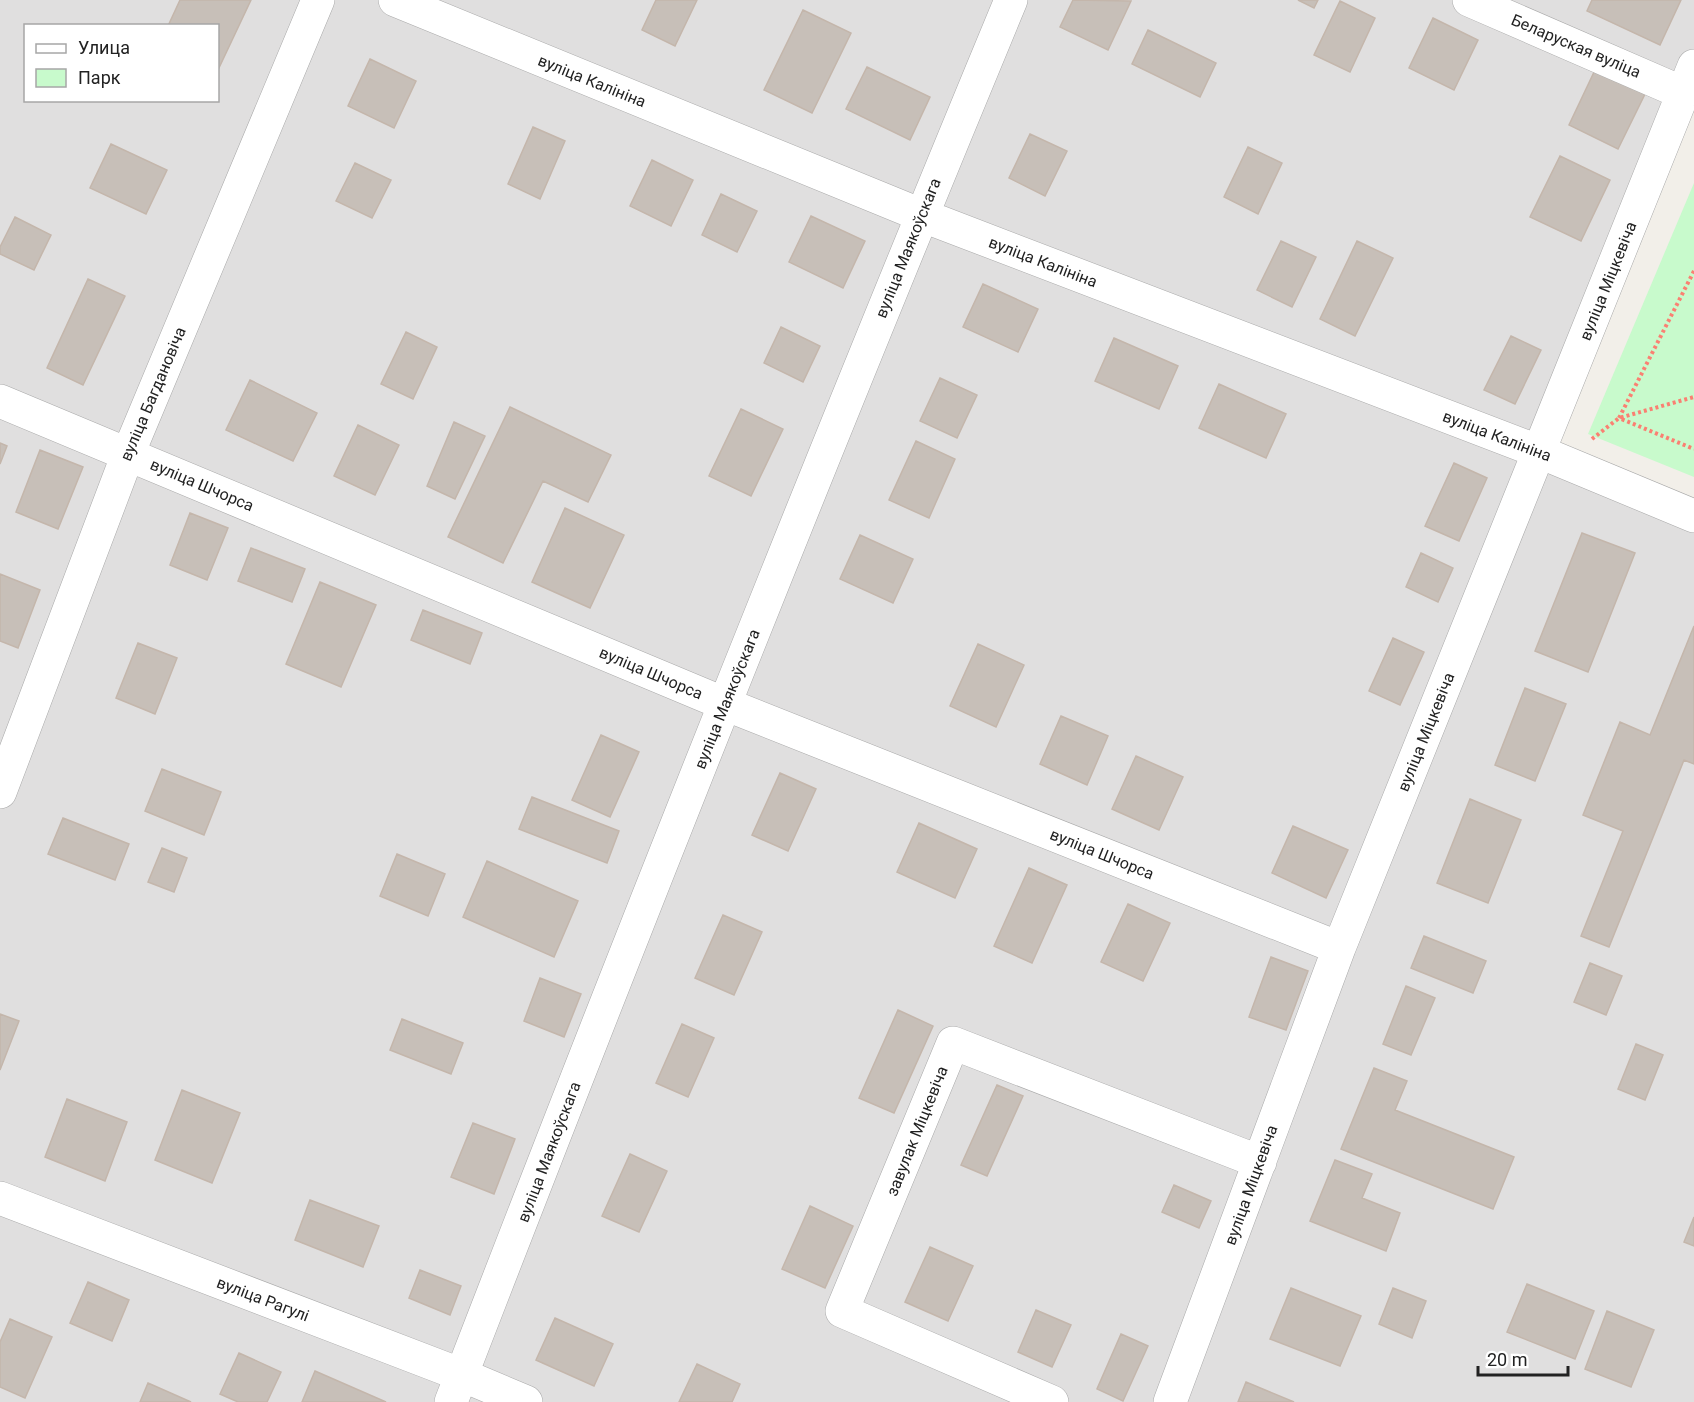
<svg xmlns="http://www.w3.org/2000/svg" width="1694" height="1402" font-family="Roboto,sans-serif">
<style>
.residential{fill:#e0dfdf;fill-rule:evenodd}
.park{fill:#c8facc}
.building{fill:#c7bfb8;stroke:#c4b6ab;stroke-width:1.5}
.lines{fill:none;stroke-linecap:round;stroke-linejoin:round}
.minor-casing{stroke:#a9a9a9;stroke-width:34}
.path{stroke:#fa8072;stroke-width:4;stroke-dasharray:3 3;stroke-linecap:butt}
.minor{stroke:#fff;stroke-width:33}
.labels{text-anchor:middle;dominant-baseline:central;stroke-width:4.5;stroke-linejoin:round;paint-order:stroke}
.street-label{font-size:16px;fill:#222;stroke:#fff}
</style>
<rect width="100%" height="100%" fill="#f2efe9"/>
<!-- residential -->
<path class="residential" d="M0,0H1694V73L1540,451L1694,516V1402H0ZM26,26H218V100H26Z"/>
<!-- park -->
<path class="park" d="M1694,183V477L1588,434Z"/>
<!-- building -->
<path class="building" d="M180,0H251L218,70V26H168Z
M656,0H697L675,46L642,30Z
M1073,0L1131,1L1108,50L1060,27Z
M1298,0H1318L1314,8Z
M1592,0H1681L1660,45L1587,11Z
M1340,1L1375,18L1350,72L1314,55Z
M803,10L851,33L812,113L764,90Z
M1433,18L1478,40L1454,90L1409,68Z
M1148,30L1216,63L1200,97L1132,64Z
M370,59L416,81L394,128L348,106Z
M867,67L930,97L910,140L846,109Z
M1595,70L1645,94L1618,149L1569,125Z
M533,127L565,141L540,199L508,184Z
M1030,134L1067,151L1045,196L1009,178Z
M111,144L167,170L146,214L90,188Z
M1248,147L1282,163L1258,214L1224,197Z
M1560,156L1610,180L1581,241L1530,217Z
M652,160L693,180L671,226L630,206Z
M355,163L391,180L372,218L336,201Z
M721,194L757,211L737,252L702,235Z
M811,216L865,241L843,288L789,262Z
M15,217L51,235L34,270L0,254V247Z
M1281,241L1316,257L1292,307L1257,290Z
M1357,241L1393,258L1355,336L1320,319Z
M88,279L125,296L83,385L47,368Z
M983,284L1038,309L1018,352L963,327Z
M781,327L820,346L803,382L764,363Z
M406,332L437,347L413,399L381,384Z
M1511,336L1541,350L1515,404L1484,390Z
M1114,338L1178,366L1159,409L1095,381Z
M940,378L977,395L957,438L920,421Z
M250,380L317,413L293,461L226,430Z
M1219,384L1286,414L1266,458L1199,428Z
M510,407L611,455L588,502L543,481L503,563L448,537Z
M741,409L783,429L751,496L709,476Z
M454,422L485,436L455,499L427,486Z
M358,425L399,445L375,495L334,476Z
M916,441L955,459L929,518L889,500Z
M0,443L7,446L0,464Z
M40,450L83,467L58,529L16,512Z
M1454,463L1487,478L1459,541L1425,526Z
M565,508L624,535L590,608L532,582Z
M190,513L228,528L207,580L170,565Z
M1582,533L1635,553L1588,672L1535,651Z
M860,535L913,559L893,603L840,579Z
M251,548L305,569L292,602L238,581Z
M1421,553L1453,568L1438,602L1406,587Z
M0,574L40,590L18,648L0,641Z
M320,582L376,605L341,687L286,664Z
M423,610L482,633L470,664L411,640Z
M1694,626V764L1684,760L1609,947L1581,936L1623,831L1583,815L1620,722L1650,735Z
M1393,638L1424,652L1400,705L1369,691Z
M138,643L177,658L155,714L116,698Z
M978,644L1024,665L996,727L950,706Z
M1525,688L1566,704L1535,781L1495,765Z
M1061,716L1108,736L1087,785L1040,764Z
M601,735L639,752L610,817L572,800Z
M1136,756L1183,777L1159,830L1112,809Z
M162,769L221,792L204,835L145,811Z
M780,773L816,789L788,851L752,835Z
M532,797L619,831L607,863L519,829Z
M1470,799L1521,820L1488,903L1437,883Z
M63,818L129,844L115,880L48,854Z
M919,823L977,849L955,898L897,872Z
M1293,826L1348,850L1326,898L1272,873Z
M162,848L187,858L174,892L148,882Z
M397,854L445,874L428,916L380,896Z
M487,861L578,901L554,957L463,917Z
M1029,868L1067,885L1032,963L994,946Z
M1128,904L1170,923L1143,981L1101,962Z
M723,915L762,932L734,995L695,978Z
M1424,936L1486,961L1473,993L1411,968Z
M1271,957L1308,971L1286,1030L1249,1017Z
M1590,963L1622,976L1606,1015L1574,1002Z
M540,978L581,994L564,1037L524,1021Z
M1406,986L1435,998L1411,1055L1383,1044Z
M898,1010L933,1026L894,1113L859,1098Z
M0,1014L19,1021L0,1070Z
M402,1019L463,1043L451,1074L390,1050Z
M682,1024L714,1038L688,1097L656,1083Z
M1636,1044L1663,1055L1645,1100L1618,1089Z
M1374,1068L1407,1081L1395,1110L1514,1157L1493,1209L1341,1149Z
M997,1085L1023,1096L987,1176L961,1165Z
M182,1090L240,1113L212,1183L155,1160Z
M67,1099L127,1122L105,1181L45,1157Z
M473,1123L515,1139L494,1194L451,1177Z
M630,1154L667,1171L639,1232L602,1216Z
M1335,1160L1372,1174L1362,1198L1400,1213L1386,1251L1310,1221Z
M1174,1185L1211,1201L1199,1228L1162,1212Z
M310,1200L379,1226L363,1267L295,1240Z
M810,1206L853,1226L825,1288L782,1269Z
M1694,1217V1246L1684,1242Z
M930,1247L973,1266L948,1321L905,1302Z
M420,1270L461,1286L450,1315L409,1298Z
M88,1282L129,1300L112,1341L70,1323Z
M1527,1284L1594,1311L1575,1359L1507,1332Z
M1291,1288L1361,1316L1340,1366L1270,1339Z
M1393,1288L1426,1301L1412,1338L1379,1324Z
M1036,1310L1071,1325L1052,1367L1018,1352Z
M1607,1311L1654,1330L1631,1387L1585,1369Z
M555,1318L613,1344L594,1386L536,1360Z
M10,1319L52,1337L25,1398L0,1387V1342Z
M1121,1334L1148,1346L1123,1401L1097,1389Z
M239,1353L281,1372L267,1402H238L220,1394Z
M697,1364L740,1384L732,1402H679Z
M315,1371L386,1402H302Z
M1246,1382L1294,1402H1238Z
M148,1383L191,1402H140Z"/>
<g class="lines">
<defs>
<path id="minor" d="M395,0L921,215L1540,452L1694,516
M1469,0L1683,93
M0,401L725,704L1339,948
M0,792L128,454L318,0
M0,1198L462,1375L526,1402
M451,1402C632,933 818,465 1011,0
M1052,1402L842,1311L953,1043L1260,1162
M1170,1402L1339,948L1694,66"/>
</defs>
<!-- minor casing -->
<use href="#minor" class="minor-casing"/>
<!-- path -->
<path class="path" d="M1694,271L1619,418L1694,449
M1592,439L1619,418L1694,397"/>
<!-- minor -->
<use href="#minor" class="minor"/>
</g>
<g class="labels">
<!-- street labels -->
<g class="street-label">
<text transform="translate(1576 46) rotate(23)">Беларуская вуліца</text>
<text transform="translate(592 81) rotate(22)">вуліца Калініна</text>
<text transform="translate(908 248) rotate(-68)">вуліца Маякоўскага</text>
<text transform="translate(1043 262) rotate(21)">вуліца Калініна</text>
<text transform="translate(1608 281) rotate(-68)">вуліца Міцкевіча</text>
<text transform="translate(153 394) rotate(-67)">вуліца Багдановіча</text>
<text transform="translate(1497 436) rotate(21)">вуліца Калініна</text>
<text transform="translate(202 485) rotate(23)">вуліца Шчорса</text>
<text transform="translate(651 673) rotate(23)">вуліца Шчорса</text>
<text transform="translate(727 699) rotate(-68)">вуліца Маякоўскага</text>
<text transform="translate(1426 732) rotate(-68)">вуліца Міцкевіча</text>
<text transform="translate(1102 854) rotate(22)">вуліца Шчорса</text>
<text transform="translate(917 1131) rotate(-68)">завулак Міцкевіча</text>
<text transform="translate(549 1152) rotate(-69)">вуліца Маякоўскага</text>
<text transform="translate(1251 1185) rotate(-70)">вуліца Міцкевіча</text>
<text transform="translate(263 1299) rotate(21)">вуліца Рагулі</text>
</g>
</g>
<!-- legend -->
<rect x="24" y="24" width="195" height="78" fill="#ffffff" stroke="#a7a7a7" stroke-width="1.5"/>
<rect x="36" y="44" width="30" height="9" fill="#ffffff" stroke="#a7a7a7" stroke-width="1.5"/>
<text x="78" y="54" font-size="18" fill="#222222">Улица</text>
<rect x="36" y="69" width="30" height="18" fill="#c8facc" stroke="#a7a7a7" stroke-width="1.5"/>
<text x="78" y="84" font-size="18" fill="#222222">Парк</text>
<!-- scale -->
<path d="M1478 1366v9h90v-9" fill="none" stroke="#222222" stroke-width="3"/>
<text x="1487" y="1366" font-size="18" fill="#222222" stroke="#ffffff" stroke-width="4.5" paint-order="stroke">20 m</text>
</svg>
